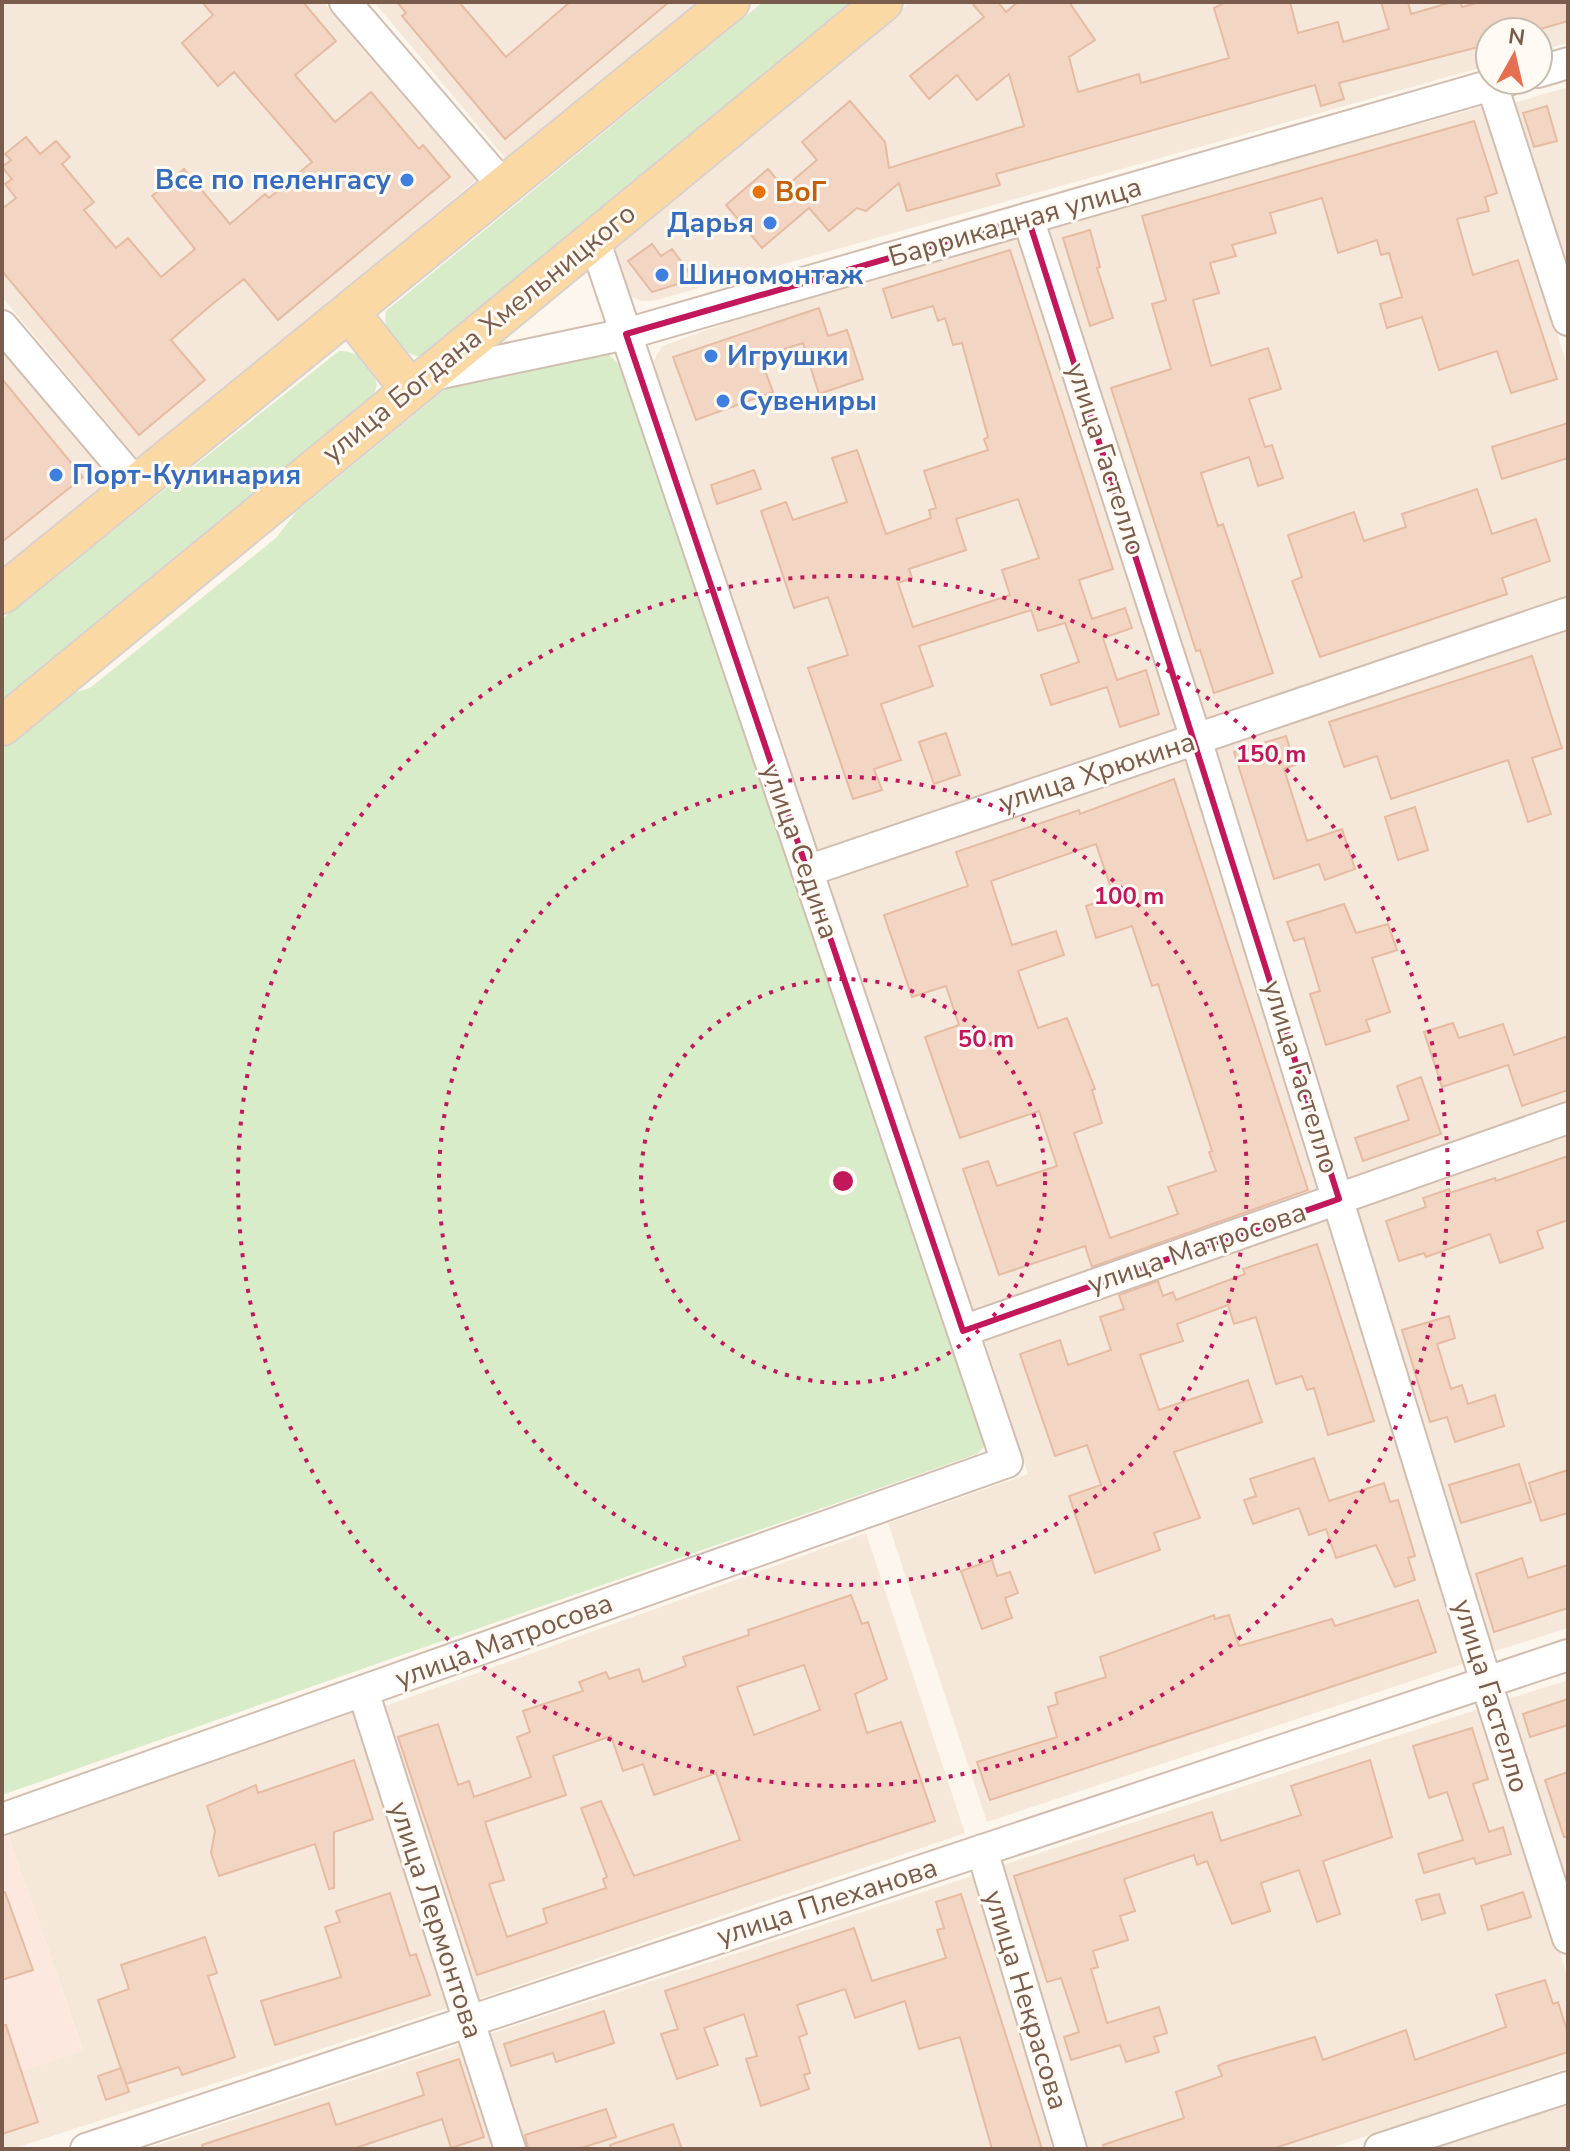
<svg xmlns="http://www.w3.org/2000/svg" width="1570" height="2151" font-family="'Nunito Sans',sans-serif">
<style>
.residential{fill:#f5e8da}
.commercial{fill:#fde8e0}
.green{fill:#d8ecc9}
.building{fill:#f3d5c3;stroke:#e6bba3;stroke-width:2;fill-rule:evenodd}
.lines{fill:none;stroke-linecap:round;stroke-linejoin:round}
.minor-casing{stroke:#d1beb0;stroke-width:34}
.major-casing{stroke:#dad1cd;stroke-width:42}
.minor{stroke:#fff;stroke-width:30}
.major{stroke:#fbd9a5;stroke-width:38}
.marked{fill:none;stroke:#c2185b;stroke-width:6;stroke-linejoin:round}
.ring{fill:none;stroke:#c2185b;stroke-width:4;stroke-dasharray:4 8}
.shop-dot{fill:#3f7fe0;stroke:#fffaf3;stroke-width:3}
.food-dot{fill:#e8710a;stroke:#fffaf3;stroke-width:3}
.labels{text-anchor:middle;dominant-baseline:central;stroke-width:6;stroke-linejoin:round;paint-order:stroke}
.shop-label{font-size:28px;font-weight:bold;fill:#366cbe;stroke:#fffaf3;text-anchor:start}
.food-label{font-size:28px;font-weight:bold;fill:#c56008;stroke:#fffaf3;text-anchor:start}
.street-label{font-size:28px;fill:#7a5c4d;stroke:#fffaf3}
.centre{fill:#c2185b;stroke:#fffaf3;stroke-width:4}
.ring-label{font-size:24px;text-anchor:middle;font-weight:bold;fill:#c2185b;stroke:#fffaf3;stroke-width:6;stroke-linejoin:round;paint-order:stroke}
</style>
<rect width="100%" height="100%" fill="#fdf6ec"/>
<!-- residential -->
<path class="residential" d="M2,2H323L476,180L139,461L2,297Z
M374,2H704L511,165Z
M911,2H1568V43L1538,51V32H1490V65L653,301H641L623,293L612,249Z
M1568,87V279L1510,104Z
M1484,106L1568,368V601L1204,725L1049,227Z
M1025,235L1182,734L818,856L653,362L662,346L746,316Z
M2,351L113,482L2,574Z
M1568,629V1104L1350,1183L1212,746Z
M1188,753L1326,1192L974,1318L826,878Z
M1568,1129V1628L1492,1652L1354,1206Z
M1331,1215L1469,1662L987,1822L888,1523L1028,1474L984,1339Z
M866,1533L965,1833L475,2000L377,1709Z
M1568,1680V1893L1505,1700Z
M1482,1708L1568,1978V2068L1328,2149H1088L1000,1866Z
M352,1713L451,2007L12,2149H2V2078L83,2050L7,1831Z
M972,1876L1058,2149H520L484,2036Z
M462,2044L496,2149H146Z
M1568,2098V2149H1411Z"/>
<!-- commercial -->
<path class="commercial" d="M7,1831L83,2051L2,2078V1832Z"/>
<!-- green -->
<path class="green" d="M763,2H854L421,357C399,352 382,335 386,311Z
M339,351C359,350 373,366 377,385L372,400L2,704V619Z
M606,352L623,368L986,1445L977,1454L2,1795V745L60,697L90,688L276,538L296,512L448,387L460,381Z"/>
<!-- building -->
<path class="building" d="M202,2H303L336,41L295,75L335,122L371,92L419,149L423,145L450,177L278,320L244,279L210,306L171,340L205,380L139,435L2,271V209L16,198L5,184L12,179L2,167L11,160L5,154L26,137L40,154L56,141L70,157L62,164L94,202L84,210L116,248L128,238L161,277L195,249L152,196L184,169L230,224L265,194L269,198L312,162L234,72L218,86L182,43L213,15Z
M397,2H459L506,57L570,2H669L505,139L402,16L406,13Z
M971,2H998L1006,12L1018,2H1069L1095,40L1069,57L1078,92L1139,74L1141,83L1229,58L1214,8L1226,2H1290L1298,33L1338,22L1343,42L1389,29L1381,2H1408L1411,14L1452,2H1460L1462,7L1480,2H1568V21L1530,32H1490V44L1339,83L1344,99L1321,106L1315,85L996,174L1000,185L907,211L899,183L866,211L857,208L829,231L809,208L762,248L726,205L768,169L784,188L817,160L802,142L850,101L885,142L889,168L1024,126L1009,74L977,100L957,75L929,99L910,76L984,17Z
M1547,106L1557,141L1534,147L1523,113Z
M1474,121L1497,193L1485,197L1489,211L1457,219L1473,275L1518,260L1557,379L1511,393L1497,351L1439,370L1422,317L1387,328L1380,304L1402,297L1389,253L1381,255L1377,240L1338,253L1322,198L1270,213L1276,233L1232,245L1236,256L1210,263L1219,293L1193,300L1211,366L1268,348L1281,389L1249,399L1265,447L1272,445L1283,478L1258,486L1249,457L1201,473L1218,526L1223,524L1273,673L1214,693L1200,650L1196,651L1111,388L1171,369L1152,304L1166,300L1142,216Z
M1090,230L1100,267L1097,268L1113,318L1090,326L1063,238Z
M652,244L661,256L672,249L694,279L652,292L628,261Z
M1010,250L1113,569L1079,580L1092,619L1125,608L1132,628L1103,638L1117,680L1146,670L1159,714L1120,727L1107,687L1051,705L1041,675L1079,662L1065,623L1038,631L1031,610L919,646L933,686L881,704L901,760L874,769L882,790L853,799L808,668L848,655L828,597L794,608L761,511L786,502L793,520L847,502L832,458L857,450L886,534L931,518L929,510L936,508L924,471L988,450L984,439L988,437L962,343L953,345L945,318L938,321L933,306L892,318L883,289ZM1018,499L1039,558L1002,570L1010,595L913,627L898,583L912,578L909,569L966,550L956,519Z
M819,308L828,336L847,330L863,379L819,394L803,343L760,357L773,392L696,420L673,357Z
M2,379L83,477L2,542Z
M1568,423V458L1502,479L1492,447Z
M754,470L761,489L717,504L711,485Z
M1477,489L1492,534L1536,519L1550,561L1502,578L1507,594L1320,657L1292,581L1302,577L1288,535L1354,512L1364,541L1406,527L1402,514Z
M1532,656L1562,748L1532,758L1551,814L1528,822L1508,760L1391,799L1377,756L1344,767L1329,722Z
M946,733L960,775L934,784L919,742Z
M1286,736L1295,765L1284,769L1307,841L1342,829L1355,869L1325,880L1319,864L1274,879L1234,752Z
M1174,779L1308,1190L1092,1267L1085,1246L999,1275L963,1169L988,1161L997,1186L1057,1166L1039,1111L960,1138L925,1037L959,1025L946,986L912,997L884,915L968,886L956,852L1079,810L1080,814ZM1096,844L1114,897L1086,906L1096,938L1132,926L1152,986L1158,984L1212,1151L1209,1152L1216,1171L1168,1187L1178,1214L1110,1238L1074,1133L1102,1123L1092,1090L1095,1089L1067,1018L1038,1028L1018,971L1064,955L1056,931L1012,945L991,881Z
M1415,807L1428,850L1398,860L1385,817Z
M1344,904L1356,933L1388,924L1397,950L1372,958L1390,1012L1366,1020L1370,1031L1326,1045L1310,994L1320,991L1304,938L1294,941L1287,922Z
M1453,1023L1459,1038L1503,1024L1514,1055L1568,1036V1090L1522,1106L1508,1065L1442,1087L1424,1032Z
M1421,1077L1441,1134L1363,1161L1355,1138L1409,1120L1397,1086Z
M1568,1156V1220L1537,1231L1543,1248L1500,1263L1490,1234L1426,1257L1424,1253L1399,1261L1386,1221L1426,1207L1423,1198L1449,1189L1450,1193L1495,1178L1496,1181Z
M1317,1244L1374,1421L1328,1435L1314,1388L1307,1390L1302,1376L1276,1384L1256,1317L1234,1324L1228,1305L1177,1324L1183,1341L1140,1355L1159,1410L1248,1380L1262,1422L1174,1452L1200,1518L1154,1533L1160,1550L1095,1573L1069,1496L1101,1485L1087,1445L1055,1456L1020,1354L1060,1340L1068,1365L1111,1350L1100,1317L1124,1309L1119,1295L1158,1281L1163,1296L1173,1292L1176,1300L1245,1274L1243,1269Z
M1449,1316L1455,1338L1437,1344L1451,1389L1462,1385L1468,1404L1495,1395L1504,1426L1455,1442L1447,1417L1430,1422L1402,1330Z
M1314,1458L1329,1501L1384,1483L1390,1502L1398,1500L1415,1556L1408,1558L1415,1580L1395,1587L1376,1545L1336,1558L1326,1529L1309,1535L1299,1508L1253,1524L1244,1500L1256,1496L1250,1479Z
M1519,1464L1531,1502L1461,1523L1449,1485Z
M1568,1470V1513L1541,1521L1529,1483Z
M1522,1558L1528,1578L1568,1565V1608L1494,1632L1476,1574Z
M992,1560L997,1576L1010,1572L1018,1593L1005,1598L1012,1618L982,1629L961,1571Z
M851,1595L862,1624L868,1622L887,1679L855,1694L867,1733L901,1722L935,1821L477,1975L398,1737L438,1724L458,1785L469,1781L474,1797L531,1777L517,1737L530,1732L523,1711L583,1691L579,1682L606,1672L609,1679L639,1669L643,1682L686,1666L683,1657L749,1635L748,1630ZM804,1665L820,1710L754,1735L737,1687ZM611,1736L623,1771L643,1764L654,1795L716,1773L740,1840L634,1876L601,1801L581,1808L607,1877L603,1879L606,1888L543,1909L547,1923L507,1937L489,1884L504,1880L485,1822L566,1795L553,1756Z
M1418,1600L1436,1652L990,1800L977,1762L1057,1737L1048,1707L1058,1704L1055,1693L1106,1677L1100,1657L1214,1615L1215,1619L1229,1615L1239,1646L1332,1619L1335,1626Z
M1568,1699V1725L1530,1737L1523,1714Z
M1472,1728L1488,1779L1473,1784L1489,1832L1503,1827L1511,1854L1476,1864L1474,1858L1424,1873L1418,1854L1463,1840L1447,1792L1429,1798L1413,1746Z
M354,1760L373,1819L334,1832V1888L329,1889L315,1844L219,1876L211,1853L215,1831L207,1806L256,1785L258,1793Z
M1370,1760L1392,1837L1323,1861L1340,1914L1317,1922L1299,1870L1261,1883L1270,1911L1232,1924L1207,1861L1197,1865L1194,1855L1124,1879L1135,1911L1120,1916L1128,1940L1093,1951L1098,1967L1091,1969L1107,2023L1159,2007L1167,2033L1154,2037L1159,2052L1126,2062L1120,2045L1071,2060L1064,2037L1079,2032L1061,1978L1047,1982L1014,1876L1212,1812L1221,1841L1301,1815L1291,1786Z
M1568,1772V1837H1564L1545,1780Z
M2,1892H5L33,1970L2,1980Z
M1523,1892L1531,1917L1488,1930L1481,1906Z
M390,1893L410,1956L416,1954L430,1995L275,2045L261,2001L341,1977L325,1927L340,1922L336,1911Z
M961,1894L1042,2149H992L960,2037L919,2049L905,2001L855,2018L845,1989L797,2005L807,2034L799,2037L810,2073L804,2075L809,2089L761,2106L746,2059L757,2056L744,2014L704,2028L718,2065L677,2079L661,2034L678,2029L665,1991L854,1928L872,1981L946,1958L937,1930L944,1928L936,1902Z
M1439,1894L1445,1913L1422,1920L1416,1900Z
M205,1937L217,1973L208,1976L235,2057L182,2075L179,2067L126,2084L98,2000L129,1989L121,1965Z
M1545,1980L1553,2004L1558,2002L1568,2034V2052L1272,2149H1104L1103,2145L1184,2118L1176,2092L1222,2076L1218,2066L1224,2063L1315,2037L1323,2060L1406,2030L1415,2060L1506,2027L1496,1995Z
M604,2011L614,2043L556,2062L553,2053L511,2066L504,2044Z
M2,2025H6L38,2122L2,2134Z
M459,2059L484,2137L451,2148L442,2119L353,2149H203L202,2145L329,2103L336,2125L424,2095L417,2073Z
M121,2068L129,2092L106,2100L98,2076Z
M606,2109L616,2137L578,2149H528L525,2135Z
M673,2124L682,2149H611L610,2145Z"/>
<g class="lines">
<defs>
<path id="minor" d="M345,2L505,188
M1538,72L1568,63
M1492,85L1568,320
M1028,218L1196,739L1486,1682L1568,1938
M2,326L137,485
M427,376L626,334L1509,80
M807,871L1568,613
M963,1331L1568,1118
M363,1691L510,2149
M2,1819L1007,1462L594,239
M982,1850L1071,2149
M86,2149L1568,1655
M1380,2149L1568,2087"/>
<path id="major" d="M350,313L410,389
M2,594L730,2
M2,726L883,2"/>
</defs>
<!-- minor casing -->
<use href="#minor" class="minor-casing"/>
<!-- major casing -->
<use href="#major" class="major-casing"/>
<!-- minor -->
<use href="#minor" class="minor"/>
<!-- major -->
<use href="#major" class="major"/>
</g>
<!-- marked area -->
<path class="marked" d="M1028,218L1339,1199L963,1331L626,334Z"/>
<!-- distance rings -->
<g class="ring">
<circle cx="843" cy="1181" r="202"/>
<circle cx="843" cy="1181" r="404"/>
<circle cx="843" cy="1181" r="605"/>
</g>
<!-- markers -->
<g class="shop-dot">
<circle cx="407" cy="180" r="8"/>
<circle cx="770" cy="223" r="8"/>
<circle cx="662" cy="275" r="8"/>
<circle cx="711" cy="356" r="8"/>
<circle cx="723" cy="401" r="8"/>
<circle cx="56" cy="475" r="8"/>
</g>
<circle class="food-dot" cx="759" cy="192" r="8"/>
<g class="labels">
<!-- shop labels -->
<g class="shop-label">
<text x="391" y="180" text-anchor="end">Все по пеленгасу</text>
<text x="754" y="223" text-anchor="end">Дарья</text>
<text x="678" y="275">Шиномонтаж</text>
<text x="727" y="356">Игрушки</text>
<text x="739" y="401">Сувениры</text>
<text x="72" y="475">Порт-Кулинария</text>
</g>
<!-- food labels -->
<g class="food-label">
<text x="775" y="192">ВоГ</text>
</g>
<!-- street labels -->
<g class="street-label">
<text transform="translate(1015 222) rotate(-16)">Баррикадная улица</text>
<text transform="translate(479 333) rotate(-39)">улица Богдана Хмельницкого</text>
<text transform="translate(1106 459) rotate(72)">улица Гастелло</text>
<text transform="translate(1097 772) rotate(-18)">улица Хрюкина</text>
<text transform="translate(800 851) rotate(71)">улица Седина</text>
<text transform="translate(1301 1077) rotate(73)">улица Гастелло</text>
<text transform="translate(1197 1248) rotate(-19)">улица Матросова</text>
<text transform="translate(504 1641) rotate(-20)">улица Матросова</text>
<text transform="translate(1491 1696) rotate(73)">улица Гастелло</text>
<text transform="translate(827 1902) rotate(-18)">улица Плеханова</text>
<text transform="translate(436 1920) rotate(72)">улица Лермонтова</text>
<text transform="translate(1026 2000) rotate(73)">улица Некрасова</text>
</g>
</g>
<circle cx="843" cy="1181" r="12" class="centre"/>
<g class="ring-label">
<text x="1271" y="762">150 m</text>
<text x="1129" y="904">100 m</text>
<text x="986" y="1047">50 m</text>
</g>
<!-- border -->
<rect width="1570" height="2151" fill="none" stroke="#7a5c4d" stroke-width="8"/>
<!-- north arrow -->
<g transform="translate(1514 56) rotate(8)"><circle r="38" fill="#fffaf3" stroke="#cabbb1" stroke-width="2"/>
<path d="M0-6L14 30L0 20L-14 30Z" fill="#e76f51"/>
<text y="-12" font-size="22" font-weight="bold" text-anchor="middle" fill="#7a5c4d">N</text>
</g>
</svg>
